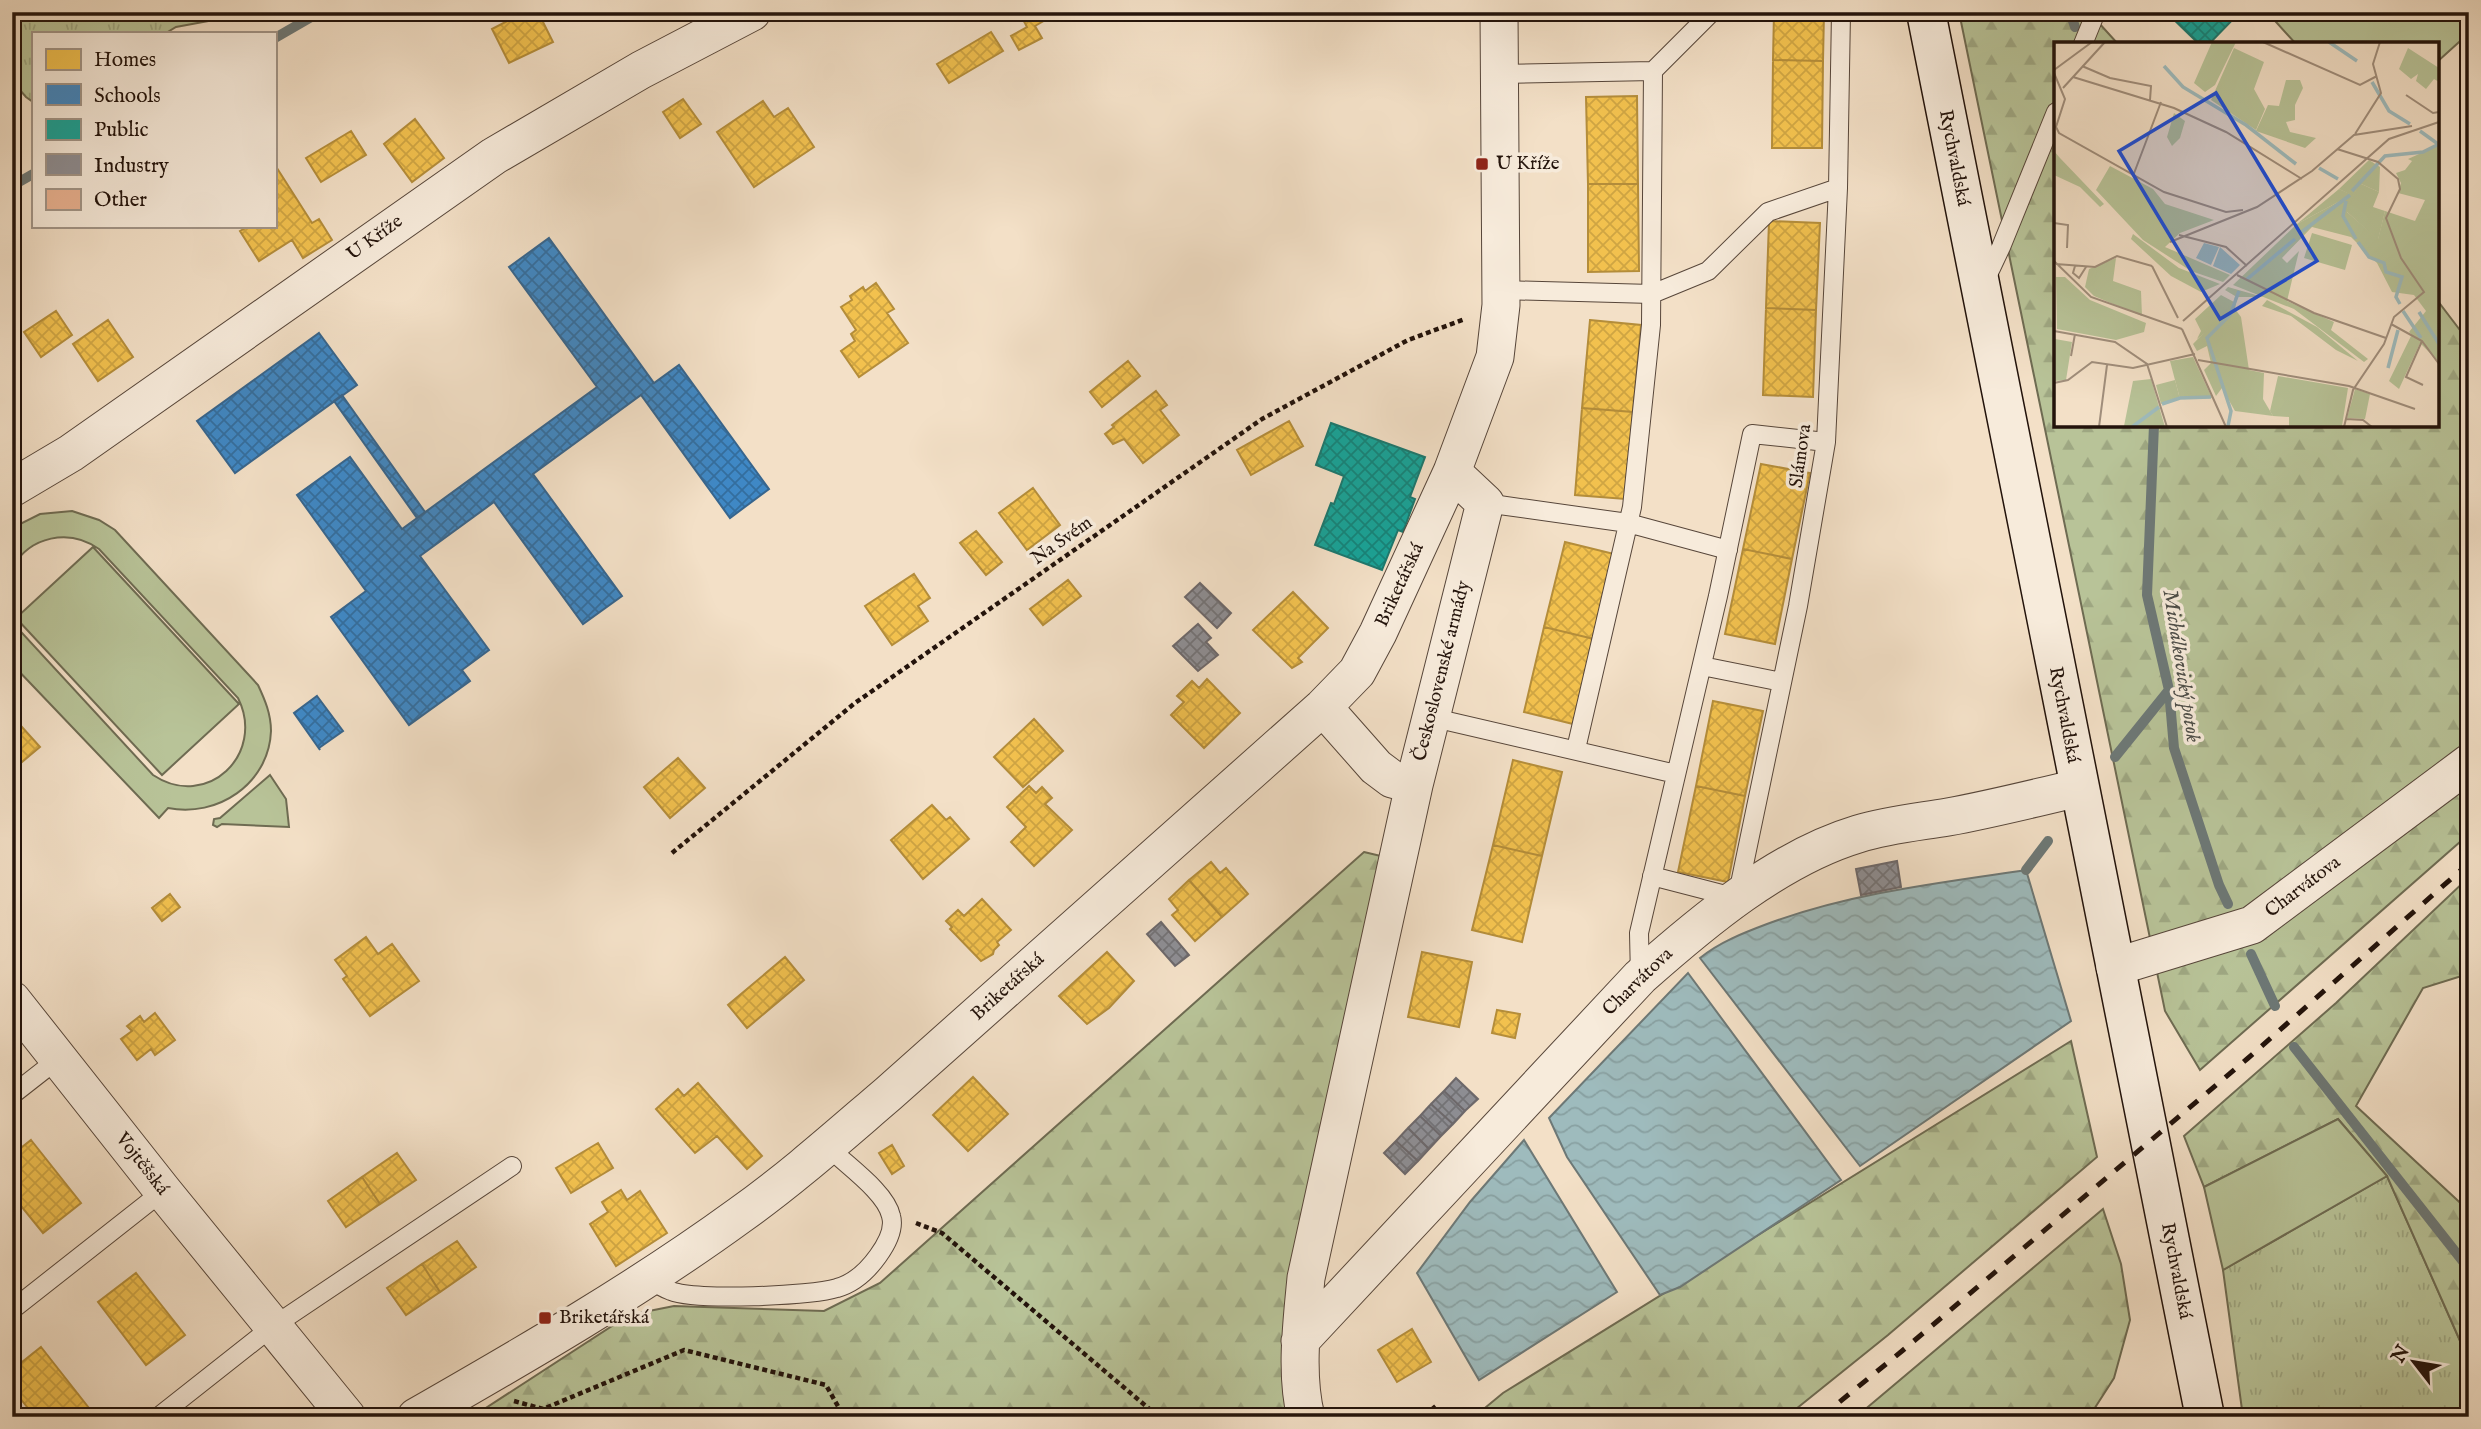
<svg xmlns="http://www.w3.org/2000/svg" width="2481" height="1429" font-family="'IM FELL English',serif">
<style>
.grass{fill:url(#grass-tufts);stroke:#6e6b52;stroke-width:2}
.forest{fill:url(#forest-firs);stroke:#6e6b52;stroke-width:2}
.park{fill:#b8c398;stroke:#6e6b52;stroke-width:2}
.water{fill:url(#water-waves);stroke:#6d7876;stroke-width:2}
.homes{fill:url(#homes-cross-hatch);stroke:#b48d3a;stroke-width:2}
.schools{fill:url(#schools-cross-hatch);stroke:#37658d;stroke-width:2}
.public{fill:url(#public-cross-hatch);stroke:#1b786e;stroke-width:2}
.industry{fill:url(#industry-cross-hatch);stroke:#6d686a;stroke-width:2}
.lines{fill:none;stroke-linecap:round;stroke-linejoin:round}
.stream{stroke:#6d7876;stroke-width:10}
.building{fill:url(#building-cross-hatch);stroke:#23130b;stroke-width:2}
.lane-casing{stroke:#57463a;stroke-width:20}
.street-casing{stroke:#57463a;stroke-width:39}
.secondary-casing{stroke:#23130b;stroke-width:41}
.path{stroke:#23130b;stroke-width:4.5;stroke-dasharray:5 3.5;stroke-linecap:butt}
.lane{stroke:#f7ebdb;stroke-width:18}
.street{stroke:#f7ebdb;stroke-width:37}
.secondary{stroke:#f7ebdb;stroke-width:38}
.rail{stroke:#23130b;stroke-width:5;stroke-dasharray:12 12;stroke-linecap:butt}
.poi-dot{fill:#8f2418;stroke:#f7ebdb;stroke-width:2.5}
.labels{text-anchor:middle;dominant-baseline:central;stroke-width:7;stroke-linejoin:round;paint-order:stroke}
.street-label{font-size:19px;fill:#23130b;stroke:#f7ebdb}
.poi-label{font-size:19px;fill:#23130b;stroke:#f7ebdb;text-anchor:start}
.water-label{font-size:21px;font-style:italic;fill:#4e4e49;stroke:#f7ebdb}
.inset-river{fill:none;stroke:#9ebbbd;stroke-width:3.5}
.inset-road{fill:none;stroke:#a08e7c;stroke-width:2}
.view{fill:#1d4ed8;fill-opacity:0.15;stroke:#1d4ed8;stroke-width:3.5}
.inset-edge{fill:none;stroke:#23130b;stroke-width:3.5}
</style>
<defs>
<pattern id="grass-tufts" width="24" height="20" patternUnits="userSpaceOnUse" patternTransform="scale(1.75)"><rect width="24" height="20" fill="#b8c398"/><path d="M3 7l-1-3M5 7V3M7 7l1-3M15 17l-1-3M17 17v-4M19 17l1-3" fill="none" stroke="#9ea782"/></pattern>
<pattern id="forest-firs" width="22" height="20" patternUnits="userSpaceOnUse" patternTransform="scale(1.75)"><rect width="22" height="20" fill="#b8c398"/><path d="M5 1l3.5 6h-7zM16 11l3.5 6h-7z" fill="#9ea782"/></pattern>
<pattern id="water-waves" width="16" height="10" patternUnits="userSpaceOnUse" patternTransform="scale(1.75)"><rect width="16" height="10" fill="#9ebbbd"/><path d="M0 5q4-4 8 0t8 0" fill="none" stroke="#88a0a1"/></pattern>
<pattern id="homes-cross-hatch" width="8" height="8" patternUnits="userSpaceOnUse" patternTransform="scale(1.75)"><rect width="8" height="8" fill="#f2c14e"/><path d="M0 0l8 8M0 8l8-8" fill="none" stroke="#cfa543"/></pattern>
<pattern id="schools-cross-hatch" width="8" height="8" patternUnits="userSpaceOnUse" patternTransform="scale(1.75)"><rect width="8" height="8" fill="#3f88c5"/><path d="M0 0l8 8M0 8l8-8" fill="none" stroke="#346e9e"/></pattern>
<pattern id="public-cross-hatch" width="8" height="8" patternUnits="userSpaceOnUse" patternTransform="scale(1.75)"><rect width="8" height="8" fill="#17a398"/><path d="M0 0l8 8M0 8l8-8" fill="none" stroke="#14847a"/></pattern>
<pattern id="industry-cross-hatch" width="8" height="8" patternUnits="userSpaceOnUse" patternTransform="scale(1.75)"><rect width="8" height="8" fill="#8d8d92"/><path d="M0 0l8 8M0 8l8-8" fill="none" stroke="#737275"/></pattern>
<pattern id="building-cross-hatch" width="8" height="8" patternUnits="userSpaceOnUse" patternTransform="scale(1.75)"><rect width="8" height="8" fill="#e9b291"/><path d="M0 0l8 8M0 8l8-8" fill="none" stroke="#c8987c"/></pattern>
</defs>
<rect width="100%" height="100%" fill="#f3e0c7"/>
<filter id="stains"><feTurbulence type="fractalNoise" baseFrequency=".00286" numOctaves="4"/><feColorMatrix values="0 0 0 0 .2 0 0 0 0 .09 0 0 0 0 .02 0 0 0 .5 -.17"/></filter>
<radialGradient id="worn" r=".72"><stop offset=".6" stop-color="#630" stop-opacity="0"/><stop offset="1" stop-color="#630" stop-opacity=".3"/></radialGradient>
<!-- grass -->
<path class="grass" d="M12,12H257L176,27L166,33H33V102L26,97L12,81Z
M2387,1176L2469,1361V1417H2243L2223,1270Z"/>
<!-- forest -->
<path class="forest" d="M1959,12H2089L2118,44H2056V425H2437V300L2469,342V834L2200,1070L2165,1011Z
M1364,852L1385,857L1295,1417H472L629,1315L674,1306L824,1311L880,1283Z
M2469,877L2468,974L2423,988L2356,1106L2469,1211V1361L2387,1176L2338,1119L2204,1187L2184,1136L2336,1003Z
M2071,1041L2097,1157L1888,1335L1786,1417H1474L1503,1393Z
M2103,1209L2121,1264L2130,1320L2114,1378L2089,1417H1856Z"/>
<!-- park -->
<path class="park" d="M2267,12H2469V33L2437,62V44H2296Z
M72,511L99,520L115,530L258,685C265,700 271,714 271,731C269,784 217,818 168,808L159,818L12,664V622L153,775C207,811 266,754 238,698L99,549C69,528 30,536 12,568V528L40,514Z
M93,547L239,704L162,775L16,618Z
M270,775L286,799L289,827L222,824L217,827L213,825L214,819L220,818Z
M2338,1119L2387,1176L2223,1270L2204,1187Z"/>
<!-- water -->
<path class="water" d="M2026,870L2071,1021L1860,1166L1700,958C1720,942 1743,933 1767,924C1850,893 1938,883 2026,870Z
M1688,973L1841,1180L1680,1287L1660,1295L1567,1157L1549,1118Z
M1524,1140L1617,1292L1479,1380L1417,1273L1470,1202Z"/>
<!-- homes -->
<path class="homes" d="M525,12H538L553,42L509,63L492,29Z
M1019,12H1050L1052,16L1035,26L1042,38L1019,50L1011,36L1027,27Z
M1774,12H1824L1823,61L1773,60Z
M991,32L1003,51L949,83L937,64Z
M1773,60L1823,61L1822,148H1772Z
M1637,96L1638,184H1588L1586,97Z
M683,99L701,124L680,138L663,112Z
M763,101L774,117L788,108L814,147L754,187L717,132Z
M415,119L444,158L412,182L384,144Z
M351,131L366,155L321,182L306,158Z
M275,165L312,223L319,219L332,240L303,258L292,240L259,261L240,231L249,226H275Z
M1588,184H1638L1639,271L1588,272Z
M1769,221L1820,223L1816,310L1766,308Z
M876,283L894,309L887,313L908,343L859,377L841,351L855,341L851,334L856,330L841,307L852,300L850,296L863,287L865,291Z
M1766,308L1816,310L1813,397L1763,395Z
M56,311L72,335L41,357L24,332Z
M108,320L133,357L98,381L73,344Z
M1590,320L1641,325L1633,412L1582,408Z
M1128,361L1140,376L1102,407L1090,392Z
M1156,391L1167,405L1160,410L1179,435L1143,463L1124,439L1113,444L1105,434L1114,427L1112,425Z
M1582,408L1633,412L1625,499L1575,495Z
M1289,421L1303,446L1251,475L1237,450Z
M1761,464L1810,473L1792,559L1743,549Z
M1033,488L1060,525L1027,550L999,513Z
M976,531L1002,562L986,575L960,543Z
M1565,542L1614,554L1594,639L1544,627Z
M1743,549L1792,559L1775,644L1725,634Z
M914,574L930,598L918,606L928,621L892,645L865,606Z
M1068,580L1081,596L1043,625L1030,609Z
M1293,592L1328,628L1298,658L1302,662L1292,668L1253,630Z
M1544,627L1594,639L1573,724L1524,712Z
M1207,679L1240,713L1204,748L1171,715L1184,702L1177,696L1192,681L1199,688Z
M1713,701L1763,711L1745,796L1696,786Z
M12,716L40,747L16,767L12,761Z
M1034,719L1063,751L1023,787L994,757Z
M678,758L705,788L670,818L644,787Z
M1513,760L1562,772L1542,856L1493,845Z
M1029,786L1036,793L1042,787L1052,798L1045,804L1072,830L1034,866L1011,842L1026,827L1007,807Z
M1696,786L1745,796L1728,882L1678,872Z
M932,805L946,820L950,817L969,839L923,879L891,840Z
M1493,845L1542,856L1522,942L1472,930Z
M1211,862L1220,873L1226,868L1248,894L1222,917L1189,880Z
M1189,880L1222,917L1195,941L1172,915L1178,910L1169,899Z
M170,894L180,907L162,921L152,908Z
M982,899L1011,930L997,942L999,945L994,950L993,954L981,961L950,929L952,927L946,921L958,910L964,916Z
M366,937L378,954L392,944L419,981L370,1016L343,979L347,976L335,960Z
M1107,952L1134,981L1109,1008L1087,1024L1059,996Z
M1422,952L1472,962L1459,1027L1408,1017Z
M785,957L804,980L747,1028L728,1005Z
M1497,1010L1520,1014L1515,1038L1492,1033Z
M155,1013L175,1040L155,1055L151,1049L137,1060L121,1039L132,1031L127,1026L140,1016L144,1022Z
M973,1077L1008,1114L968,1151L933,1115Z
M698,1083L762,1156L747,1169L717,1136L695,1153L656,1109L678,1089L684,1096Z
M31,1140L81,1203L43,1233L12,1195V1155Z
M598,1143L613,1168L571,1193L556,1168Z
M892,1145L904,1166L892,1174L879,1153Z
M397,1153L416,1180L380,1204L362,1177Z
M362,1177L380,1204L346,1227L328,1201Z
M621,1190L627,1200L640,1191L667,1233L616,1266L590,1224L608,1212L602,1202Z
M457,1241L476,1267L440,1292L422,1264Z
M422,1264L440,1292L406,1315L387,1288Z
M136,1273L185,1335L146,1365L98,1302Z
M1412,1329L1431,1362L1397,1382L1378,1350Z
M41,1347L96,1417H35L12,1388V1370Z"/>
<!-- schools -->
<path class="schools" d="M549,238L654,383L679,365L769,489L730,518L641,395L533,474L622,596L583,624L494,502L420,556L489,650L462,670L470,681L409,725L331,617L366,591L297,495L350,457L402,529L597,387L509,267Z
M319,333L357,385L235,473L197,421Z
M342,395L425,512L417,518L334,401Z
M317,696L343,731L319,748L320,750L294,713Z"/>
<!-- public -->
<path class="public" d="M2166,12H2240L2209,44H2199Z
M1331,423L1425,457L1410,497L1415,499L1403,532L1398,530L1382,570L1315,545L1331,503L1334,504L1344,476L1316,465Z"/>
<!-- industry -->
<path class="industry" d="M1200,583L1231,613L1217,628L1185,597Z
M1198,624L1211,638L1206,642L1218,655L1198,671L1173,646Z
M1897,861L1901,887L1861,895L1856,869Z
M1161,922L1189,955L1175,966L1147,934Z
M1456,1078L1478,1099L1465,1111L1444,1091Z
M1444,1091L1465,1111L1453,1124L1431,1104Z
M1431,1104L1453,1124L1441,1136L1420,1116Z
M1420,1116L1441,1136L1429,1149L1408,1128Z
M1408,1128L1429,1149L1418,1161L1396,1141Z
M1396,1141L1418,1161L1405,1174L1384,1153Z"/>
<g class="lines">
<!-- stream -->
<path class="stream" d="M2070,12L2075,27
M275,38L320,12
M12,186L33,174
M2154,425L2147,595L2169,690L2174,748L2219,885L2228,904
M2115,757L2169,690
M2026,870L2048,841
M2251,954L2275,1006
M2294,1047L2469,1269"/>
</g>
<!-- building -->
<path class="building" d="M1434,1406L1443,1417H1421Z"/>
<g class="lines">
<defs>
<path id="lane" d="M2083,44L2096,12
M1653,71L1712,12
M1500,74L1653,71L1651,325L1632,507L1576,749
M1985,281L2001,247L2056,112
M1501,290L1652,294L1708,271L1768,212L1838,188
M1485,503L1628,523L1728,550
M1702,666L1782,682
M1430,717L1676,774
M1652,876L1737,898L1798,606L1826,442L1838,188L1841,12
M1640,977L1639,933L1718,596L1752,434L1826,442
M12,1095L58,1059
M648,1278C655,1283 663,1288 671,1291C695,1301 811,1296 837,1288C855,1283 868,1270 878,1256C886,1245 895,1230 891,1216C886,1192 846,1165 827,1146
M12,1310L163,1191
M158,1417L272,1327L512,1166"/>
<path id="street" d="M12,488L71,453L494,156L641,70L752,12
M1323,707L1376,767L1392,779L1414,785
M2115,967L2252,925L2469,763
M12,1000L163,1191L347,1417
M1300,1341L1640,977C1702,922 1778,858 1858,834C1887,825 1918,822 1948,817C1992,809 2035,798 2078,788
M416,1417C526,1354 637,1290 740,1215C792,1178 840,1135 888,1094L1323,707L1357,672L1378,633L1452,472L1495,357L1501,305L1499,12
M1306,1417C1295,1374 1302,1321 1306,1278L1414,785L1485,503L1452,472"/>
<path id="secondary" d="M1926,12L2205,1417"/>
</defs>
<!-- lane casing -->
<use href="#lane" class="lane-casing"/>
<!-- street casing -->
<use href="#street" class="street-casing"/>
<!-- secondary casing -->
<use href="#secondary" class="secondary-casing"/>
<!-- path -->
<path class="path" d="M672,853L855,703L1262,419L1408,340L1465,319
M916,1223L942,1233L1153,1412L1165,1417
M514,1401L543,1409L684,1350L826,1385L844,1417"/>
<!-- lane -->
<use href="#lane" class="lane"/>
<!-- street -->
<use href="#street" class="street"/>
<!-- secondary -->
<use href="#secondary" class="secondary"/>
<!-- rail -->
<path class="rail" d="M1821,1417L1902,1351L2247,1059L2469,863"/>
</g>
<!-- markers -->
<g class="poi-dot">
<rect x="1475" y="157" width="14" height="14" rx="3.5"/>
<rect x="538" y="1311" width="14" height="14" rx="3.5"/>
</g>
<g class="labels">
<!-- street labels -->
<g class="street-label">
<text transform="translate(1954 158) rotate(79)">Rychvaldská</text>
<text transform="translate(375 238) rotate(-36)">U Kříže</text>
<text transform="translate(1801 456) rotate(-82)">Slámova</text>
<text transform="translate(1062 541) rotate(-35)">Na Svém</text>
<text transform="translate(1400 585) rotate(-65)">Briketářská</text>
<text transform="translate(1442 671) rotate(-76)">Československé armády</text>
<text transform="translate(2064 715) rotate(79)">Rychvaldská</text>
<text transform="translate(2303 887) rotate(-37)">Charvátova</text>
<text transform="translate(1638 982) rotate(-44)">Charvátova</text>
<text transform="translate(1008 987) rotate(-42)">Briketářská</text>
<text transform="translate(142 1164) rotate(52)">Vojtěšská</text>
<text transform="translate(2176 1271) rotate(79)">Rychvaldská</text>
</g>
<!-- poi labels -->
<g class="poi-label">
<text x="1496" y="164">U Kříže</text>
<text x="559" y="1318">Briketářská</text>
</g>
<!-- water labels -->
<g class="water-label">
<text transform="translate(2181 666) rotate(81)">Michálkovický potok</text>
</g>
</g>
<!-- overview -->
<g transform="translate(2054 42)">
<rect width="385" height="385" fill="#f3e0c7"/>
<path d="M158,0H182L161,43L151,50L140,41ZM180,6L210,20L200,47L211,67L202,88L157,58ZM354,6L385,26V40L380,37L372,47L362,39L364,32L357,37L345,27ZM305,141L325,150L319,165L331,169L324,198L292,169ZM285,147L296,152L291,163L286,159L243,182ZM167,253L180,260L167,278L143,297L147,289L141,277ZM357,294L367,299L345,347L335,339ZM97,337L111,385H61L70,384L79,339Z" fill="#b8c398"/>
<path d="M232,38H246L249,46L241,63V78L232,80L236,90L262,96L251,106L202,89L214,63L225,64ZM385,103V320L355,290L372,269L360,253L338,250L323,221L297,195L258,185L228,216L233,221L245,209L233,259L280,280L277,288L314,317L310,320L240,267L179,243L243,182L286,159L291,162L295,152L285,147L315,118L326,125L325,150L305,141L293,170L324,197L331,169L361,179L371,158L344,151L347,141L342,131L351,128L358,119L354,117ZM0,109L6,116L50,162L46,165L26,145L0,133ZM56,124L99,147L111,162L160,178L126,191L111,205L176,233L169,240L137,229L89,198L42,148ZM79,192L125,226L166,242L147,250L117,234L77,197ZM62,216L59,239L87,249L88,274L40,254L31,245L35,227ZM174,245L209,255H183L181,267L187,275L195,328L210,331L209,357L219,374L181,369L168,346L162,354L150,328L157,321L153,304L143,309L139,302L180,260L181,254L171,248ZM213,258L263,285L304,319L282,308L237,274L208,264ZM121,338L126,357L107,362L102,343Z" fill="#b8c398"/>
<path d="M0,292L1,297L18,300L12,338L0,339Z" fill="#b8c398"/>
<path d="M120,71L131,79L126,96L118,104L113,95ZM258,191L298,203L291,228L250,216ZM57,222L56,247L78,257L75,263L39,246L43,228ZM2,235H11L36,258L92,281L90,290L62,298L3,287Z" fill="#b8c398"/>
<path d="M139,315L158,356L126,357L116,319ZM224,334L294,346L288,384L235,385V375L219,374L216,369ZM301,347L316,352L311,377L293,376Z" fill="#b8c398"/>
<path d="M150,201L165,205L157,223L142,216ZM166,205L186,223L177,232L159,224Z" fill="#9ebbbd"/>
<path class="inset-river" d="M275,0L303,19M110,24L129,45L192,83L242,122M318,40L335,69L356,82M366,89L384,102M265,126L284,137M298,149L331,114L369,110L385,102M292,159L289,174L302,197M245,192L296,153M304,200L315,215L330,221L332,230L348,235L342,255L346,262M192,238L241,197M349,269L367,296M365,270L385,302M334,326L344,288M108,362L126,356L157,355M174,384L177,369L153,296L176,273L185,249M78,385L105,365"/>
<path class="inset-road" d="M209,0L306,43L323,34M28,24L56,36L97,44L96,58M0,28L38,0M0,31L11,57L2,85L5,91L110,150L172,170L189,168M19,35L120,66L172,90L248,137M9,46L51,0M352,53L379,71L385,70M301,92L327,51L319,22L326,0M283,107L324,120L344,137L346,147L332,176L347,216L370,250L340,275L330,302L299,348L290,385M79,134L107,60M0,181L14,183L13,206M125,193L172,205L193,224M116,200L203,165L258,129L300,93L358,84M0,219L37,255L128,287M2,222L41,225L63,214L98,224M21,224L19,231L25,236L32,225M98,224L124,276M183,233L260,271L332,296M129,279L335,97L385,80M337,282L368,299L385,322M128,287L172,385M0,289L61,300L93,322L113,385M368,299L352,335L369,343M17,314L21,292M144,318L295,344L361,367M0,341L14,338L38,320L79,326L141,312M292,377L309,378L318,385M45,385L53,323"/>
<path class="view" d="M162,51L263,219L166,277L65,109Z"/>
<rect width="385" height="385" class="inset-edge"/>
</g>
<!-- margin -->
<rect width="2481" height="1429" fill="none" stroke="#f3e0c7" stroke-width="42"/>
<rect x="14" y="14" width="2453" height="1401" fill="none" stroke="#23130b" stroke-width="3.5"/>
<rect x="21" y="21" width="2439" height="1387" fill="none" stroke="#23130b" stroke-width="2"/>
<!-- legend -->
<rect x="32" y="32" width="245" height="196" fill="#f7ebdb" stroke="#a29588" stroke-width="2"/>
<rect x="46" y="49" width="35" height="21" fill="#f2c14e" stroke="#a29588" stroke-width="2"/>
<text x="94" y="66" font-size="21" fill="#23130b">Homes</text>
<rect x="46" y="84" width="35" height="21" fill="#3f88c5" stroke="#a29588" stroke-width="2"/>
<text x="94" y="102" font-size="21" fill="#23130b">Schools</text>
<rect x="46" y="119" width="35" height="21" fill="#17a398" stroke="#a29588" stroke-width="2"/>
<text x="94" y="136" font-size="21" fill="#23130b">Public</text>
<rect x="46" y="154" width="35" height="21" fill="#8d8d92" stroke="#a29588" stroke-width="2"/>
<text x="94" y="172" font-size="21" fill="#23130b">Industry</text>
<rect x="46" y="189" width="35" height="21" fill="#e9b291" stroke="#a29588" stroke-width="2"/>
<text x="94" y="206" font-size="21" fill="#23130b">Other</text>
<!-- north arrow -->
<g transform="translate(2414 1362) rotate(301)" stroke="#f7ebdb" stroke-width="5" paint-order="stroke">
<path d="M0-5L12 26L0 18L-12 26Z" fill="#23130b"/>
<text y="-10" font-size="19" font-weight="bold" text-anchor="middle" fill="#23130b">N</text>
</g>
<rect width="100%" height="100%" filter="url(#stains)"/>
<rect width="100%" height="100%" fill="url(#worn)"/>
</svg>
